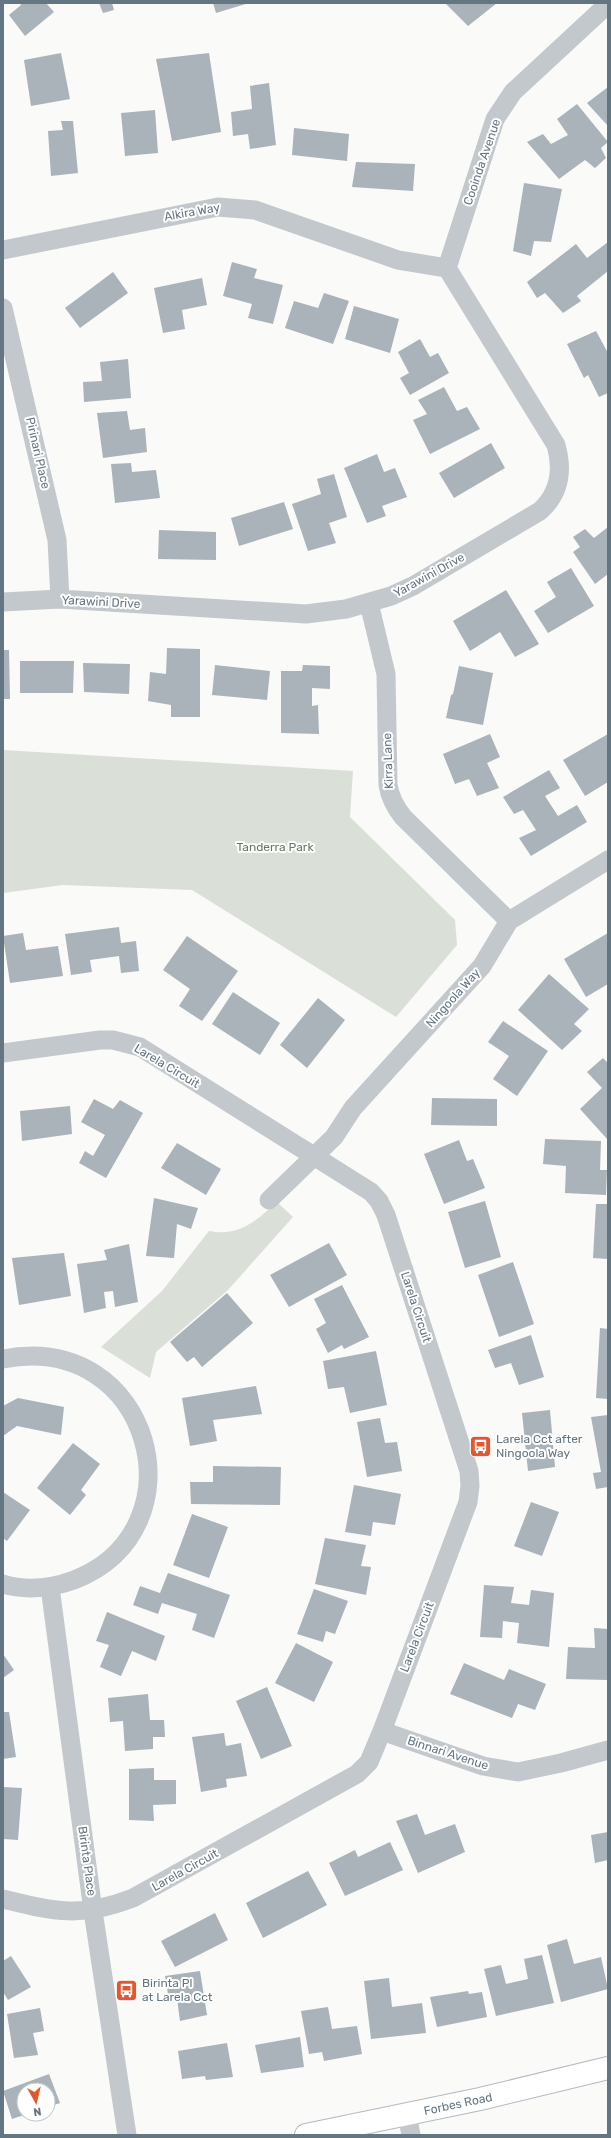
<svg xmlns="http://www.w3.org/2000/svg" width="611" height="2138" font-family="Rubik,sans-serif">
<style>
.green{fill:#dadfd7}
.building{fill:#aab3b9}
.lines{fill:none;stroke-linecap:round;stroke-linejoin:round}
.secondary-casing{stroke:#b3babf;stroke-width:24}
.minor{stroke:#c3c8cc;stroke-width:19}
.secondary{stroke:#fff;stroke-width:22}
.labels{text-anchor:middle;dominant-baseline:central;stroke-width:4;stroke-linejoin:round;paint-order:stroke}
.street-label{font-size:12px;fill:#657683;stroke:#fff}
.park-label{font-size:12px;fill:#687a64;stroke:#fff}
.poi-label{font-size:12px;fill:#657683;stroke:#fff;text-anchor:start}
</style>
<rect width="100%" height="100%" fill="#fafaf8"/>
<!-- green -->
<path class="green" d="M3,750L353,771L350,817L455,920L457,945L396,1017L192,890L63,885L3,893Z
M277,1202L293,1217L228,1290L156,1352L150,1378L101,1347L162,1291L209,1231C239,1237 256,1221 277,1202Z"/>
<!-- building -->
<path class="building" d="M20,3H46L54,12L25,36L9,15L21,5Z
M99,3H112L114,10L103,13Z
M213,3H249L216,13Z
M445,3H497L468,26Z
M61,53L70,99L31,106L24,60Z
M209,53L221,132L172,141L156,59Z
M269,83L276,145L250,149L248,134L233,136L231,112L252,109L250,86Z
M608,87V126L587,103Z
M577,104L608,142L601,148L606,158L595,168L585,160L559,179L527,142L543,134L551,144L568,135L557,119Z
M155,110L158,153L125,156L121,113Z
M61,121H73L78,173L51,176L48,131L63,130Z
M294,128L349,134L347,161L292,155Z
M356,162L415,164L413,191L352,187Z
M524,183L562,189L551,242L534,241L531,256L513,251Z
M608,242V271L577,296L581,301L563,313L545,293L537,298L527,282L576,244L587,258Z
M232,262L257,269L254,278L283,285L273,324L248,318L252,304L223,296Z
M113,272L128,293L80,328L65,308Z
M202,278L207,305L182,310L185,329L163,333L154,288Z
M324,293L349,301L333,344L285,328L294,301L318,308Z
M354,306L399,319L390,353L345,339Z
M596,331L608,353V393L599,397L588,375L584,378L567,344Z
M420,339L430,357L438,353L449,373L410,395L400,378L409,373L398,352Z
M128,359L131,398L84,402L83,382L102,381L100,362Z
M444,387L457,411L467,407L480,429L430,454L413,420L427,414L418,400Z
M127,411L130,430L145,428L147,452L103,458L97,413Z
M491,443L505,468L454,498L439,473Z
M377,454L384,472L395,468L407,497L382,506L386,516L367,523L344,468Z
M131,463L132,472L156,470L160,498L115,503L111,464Z
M334,474L347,517L329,523L336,543L308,551L292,504L321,494L317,479Z
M284,502L293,529L239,546L231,518Z
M608,527V574L595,584L573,552L580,547L573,537L585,529L594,538Z
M159,530L216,532V560L158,559Z
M571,568L594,606L548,633L534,611L556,597L547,582Z
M506,590L539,644L515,657L500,632L470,651L453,621Z
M167,648L200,649V717H171V705L148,701L150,672L166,674Z
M3,650H9L10,699H3Z
M20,661H74L73,693H20Z
M83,663L130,664L129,694L84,692Z
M215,665L270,671L267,700L212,695Z
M303,665L330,666V689L312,688V706L318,705L319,734L281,733V671H302Z
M459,666L493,673L483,725L446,718L451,695L453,694Z
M490,734L500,757L487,763L499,788L477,796L469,779L455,784L443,754Z
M608,734V782L585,796L563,760Z
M549,770L560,788L545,796L558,816L577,805L587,822L531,856L519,838L536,830L523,810L514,814L503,797Z
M119,927L121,943L136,941L139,971L121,973L119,956L90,960L92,972L71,975L65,934Z
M23,933L26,950L58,946L63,976L10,983L3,936Z
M608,933V984L586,997L564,959Z
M187,936L238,971L202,1021L179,1006L190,989L163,970Z
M549,974L589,1009L574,1024L582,1031L562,1050L518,1010Z
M233,992L280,1023L260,1055L212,1024Z
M318,998L345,1020L307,1068L280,1045Z
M503,1021L548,1051L517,1096L493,1079L509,1056L488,1042Z
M603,1058L608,1063V1140L580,1109L602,1088L587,1072Z
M432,1098L497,1099V1126L431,1125Z
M94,1099L113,1109L120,1100L143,1113L106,1178L79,1163L85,1151L93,1156L105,1135L81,1122Z
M70,1106L72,1134L22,1141L20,1111Z
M545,1139L601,1141L600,1170H607L606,1195L565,1193L566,1166L543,1164Z
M459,1140L467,1161L473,1159L485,1188L444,1204L424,1154Z
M177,1143L221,1169L206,1195L161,1168Z
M154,1198L198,1208L191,1229L177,1224L174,1258L146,1256Z
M485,1201L501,1257L465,1268L448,1212Z
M596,1204H608V1259L593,1258Z
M329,1243L347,1275L289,1307L270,1275Z
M129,1244L138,1302L115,1307L113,1291L104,1292L106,1308L84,1313L77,1264L107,1260L104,1250Z
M64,1253L71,1296L19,1305L12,1258Z
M513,1262L534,1324L499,1337L478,1275Z
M342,1285L369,1337L344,1349L342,1345L328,1353L316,1329L326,1323L314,1299Z
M227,1293L253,1323L202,1367L194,1357L187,1362L170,1342Z
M600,1328L608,1329V1399L596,1398Z
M531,1335L544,1377L519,1385L511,1363L495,1368L488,1350Z
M376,1351L387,1405L350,1413L344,1387L328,1389L323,1361Z
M256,1386L262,1414L213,1420L217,1441L190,1446L182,1398Z
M18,1398L64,1407L61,1435L17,1426L3,1436V1406Z
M550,1410L555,1467L528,1471L522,1413Z
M608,1415V1487L596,1489L593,1473L601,1472L591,1417Z
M380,1418L385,1443L397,1442L402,1471L367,1477L357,1422Z
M73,1443L100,1464L81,1490L86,1495L70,1515L37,1488Z
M213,1466L281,1467L280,1505L191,1504L190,1482H213Z
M354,1485L401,1494L395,1525L373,1522L371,1536L345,1532Z
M3,1492L30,1510L7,1541L3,1538Z
M531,1502L559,1512L542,1556L514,1546Z
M192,1514L228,1527L209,1578L173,1565Z
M325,1538L366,1545L361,1566L371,1567L366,1595L315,1584Z
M168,1573L230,1595L214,1638L192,1630L197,1614L162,1603L158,1614L133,1605L140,1586L160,1593Z
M484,1585L514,1587L511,1603L529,1605L531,1590L554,1593L549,1647L517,1643L519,1623L503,1621L502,1638L480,1637Z
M314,1589L348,1601L335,1634L326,1631L323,1642L297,1634Z
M107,1612L165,1636L156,1661L132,1651L121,1676L100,1667L109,1645L96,1641Z
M594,1628L608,1629V1680L566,1679L568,1647L595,1648Z
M296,1643L333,1662L314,1702L275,1683Z
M3,1654L14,1670L3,1678Z
M464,1663L504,1680L509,1669L546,1684L535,1710L518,1704L512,1718L450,1694Z
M267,1687L292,1746L261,1759L236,1701Z
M148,1694L150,1720H164L165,1737H153V1749L125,1751L123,1721L110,1722L108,1698Z
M3,1712H9L16,1757L3,1759Z
M224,1733L226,1746L241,1743L247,1776L226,1779L227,1787L201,1792L192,1737Z
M154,1768V1780H176V1804L153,1805L154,1821L129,1820V1769Z
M3,1787L22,1788L18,1840L3,1839Z
M417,1814L425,1835L455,1824L465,1852L418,1873L396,1821Z
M608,1832V1860L595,1863L591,1835Z
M390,1842L403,1870L345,1896L329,1863L355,1850L358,1857Z
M308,1871L327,1905L263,1938L246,1903Z
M215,1913L228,1940L175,1967L161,1941Z
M567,1939L574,1964L601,1957L608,1989L561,2002L547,1945Z
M542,1955L554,2003L496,2016L484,1969L501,1965L506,1984L528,1979L524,1959Z
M11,1956L31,1987L8,2000L3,1992V1961Z
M200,1971L207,2015L180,2021L177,1999L169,2000L165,1976Z
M389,1978L392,2007L422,2003L426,2033L371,2039L364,1981Z
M468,1991L469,1994L482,1992L487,2017L437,2027L430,1997Z
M328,2007L332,2029L357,2026L362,2054L324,2061L322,2052L309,2054L301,2011Z
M40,2008L44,2031L33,2033L38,2055L14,2058L7,2014Z
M300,2037L304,2067L261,2073L255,2045Z
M227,2043L233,2077L206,2080L205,2076L182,2079L178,2051Z
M49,2074L60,2103L48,2107V2090H24V2115L12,2119L3,2091Z"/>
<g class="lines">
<defs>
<path id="secondary" d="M306,2135L480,2099L608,2068"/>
</defs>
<!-- secondary casing -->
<use href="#secondary" class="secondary-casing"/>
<!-- minor -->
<path class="minor" d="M3,250L218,207L255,210L398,260L447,268
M447,268L495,119L513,92L608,4
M3,308L57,540L60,599
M3,602L60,599L306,614L346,609L391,596L413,586L540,511C560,493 563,470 556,445L447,268
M369,603L386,674L388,785C390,798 395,807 403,817L509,921
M3,1053L100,1040H113L140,1047L371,1192L379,1201L386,1215L469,1471L470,1486L468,1502L382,1731L369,1762L357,1774L133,1898C81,1918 56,1912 3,1899
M269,1200L334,1137L353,1108L482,966L509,921L608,860
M3,1359C152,1330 204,1530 74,1580C52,1588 26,1591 3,1584
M50,1587L93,1911L127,2135
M382,1731L483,1766L518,1772L561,1763L608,1750
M407,2115L411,2135"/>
<!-- secondary -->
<use href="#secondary" class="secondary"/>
</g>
<!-- icons -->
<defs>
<symbol id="bus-square" viewBox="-11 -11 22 22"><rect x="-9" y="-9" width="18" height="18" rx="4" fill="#e4572e" stroke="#fff"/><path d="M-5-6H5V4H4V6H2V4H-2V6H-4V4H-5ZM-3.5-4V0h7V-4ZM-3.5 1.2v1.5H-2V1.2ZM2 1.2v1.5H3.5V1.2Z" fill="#fff"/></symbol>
</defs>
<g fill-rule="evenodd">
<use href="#bus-square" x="468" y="1434" width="25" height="25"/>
<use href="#bus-square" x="114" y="1978" width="25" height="25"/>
</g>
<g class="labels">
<!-- street labels -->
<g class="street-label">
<text transform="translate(482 162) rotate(-71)">Cooinda Avenue</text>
<text transform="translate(192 212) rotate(-10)">Alkira Way</text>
<text transform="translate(38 453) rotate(77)">Pirinari Place</text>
<text transform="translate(429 575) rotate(-29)">Yarawini Drive</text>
<text transform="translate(101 602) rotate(3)">Yarawini Drive</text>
<text transform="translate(388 761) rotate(-92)">Kirra Lane</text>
<text transform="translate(453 998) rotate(-48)">Ningoola Way</text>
<text transform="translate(167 1066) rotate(31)">Larela Circuit</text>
<text transform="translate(416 1307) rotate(72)">Larela Circuit</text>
<text transform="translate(417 1637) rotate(-69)">Larela Circuit</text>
<text transform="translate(448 1753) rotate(18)">Binnari Avenue</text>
<text transform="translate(87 1861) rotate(82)">Birinta Place</text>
<text transform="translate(185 1870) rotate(-29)">Larela Circuit</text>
<text transform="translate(458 2104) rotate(-12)">Forbes Road</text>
</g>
<!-- park labels -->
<g class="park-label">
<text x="275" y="847">Tanderra Park</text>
</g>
<!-- poi labels -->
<g class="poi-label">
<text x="496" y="1439">Larela Cct after<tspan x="496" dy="14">Ningoola Way</tspan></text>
<text x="142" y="1983">Birinta Pl<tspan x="142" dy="14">at Larela Cct</tspan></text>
</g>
</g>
<!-- border -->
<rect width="611" height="2138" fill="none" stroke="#657683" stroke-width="8"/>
<!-- north arrow -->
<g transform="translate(36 2102) rotate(172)"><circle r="19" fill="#ffffff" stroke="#c1c8cd"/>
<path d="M0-3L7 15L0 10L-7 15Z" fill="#e4572e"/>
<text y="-6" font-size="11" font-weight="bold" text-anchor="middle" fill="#657683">N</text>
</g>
</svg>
